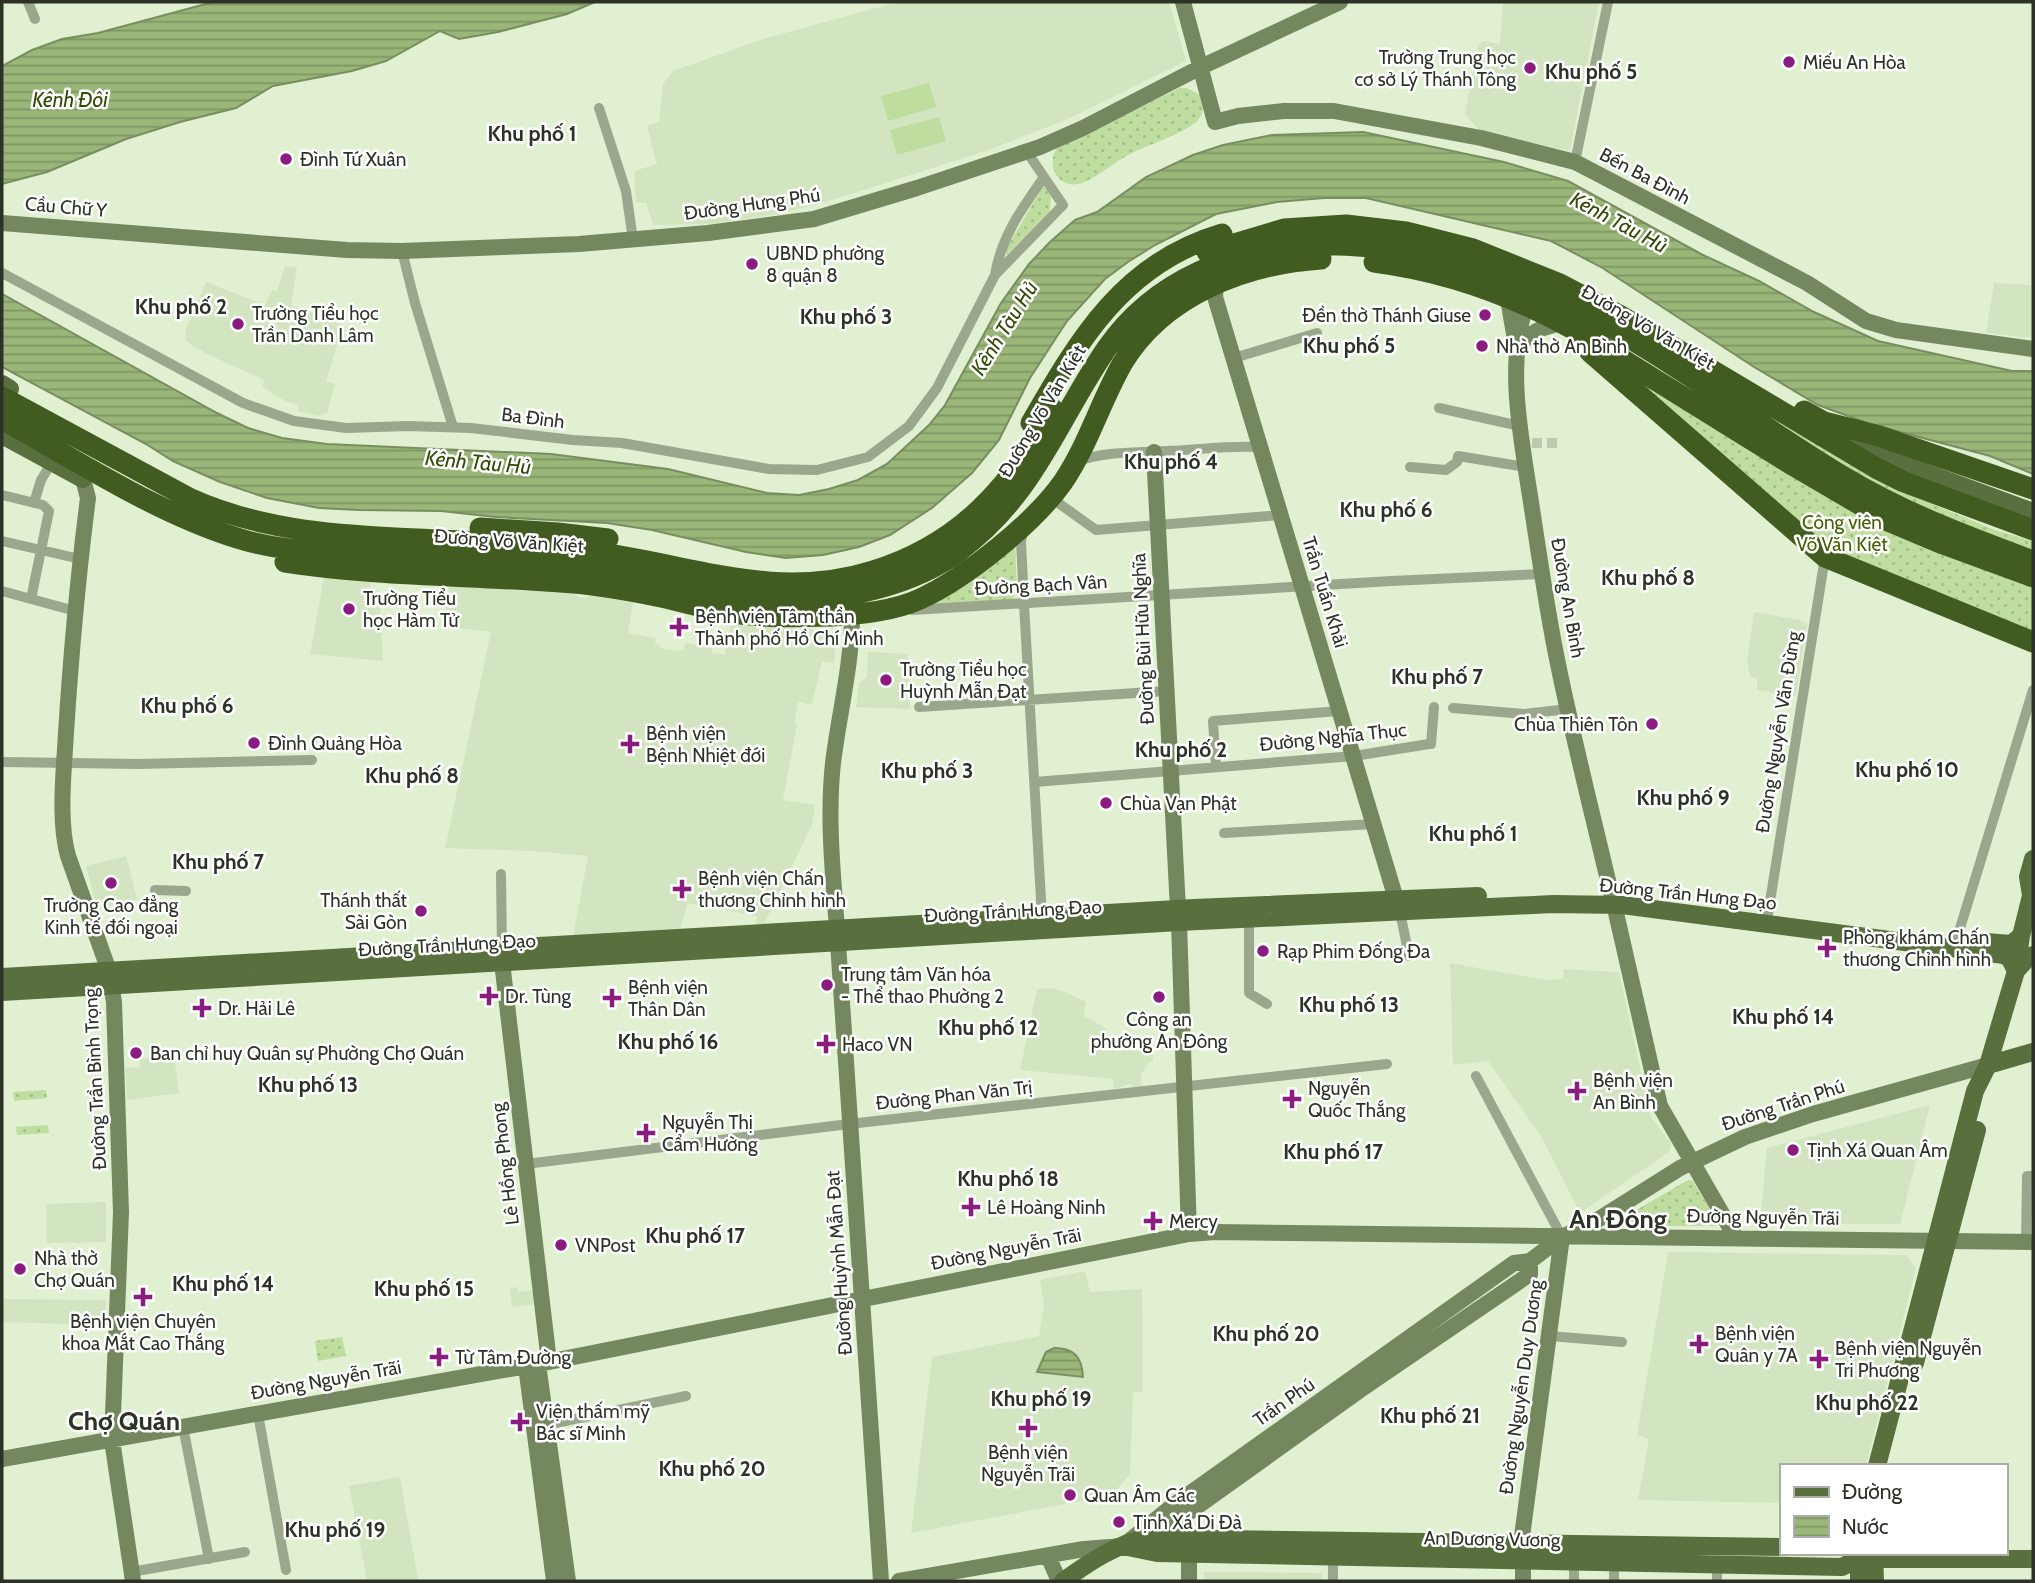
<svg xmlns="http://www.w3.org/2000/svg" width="2035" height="1583" font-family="Cabin,sans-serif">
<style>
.built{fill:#d3e5c0}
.grass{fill:url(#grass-dots)}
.pitch{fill:#bfdd9e}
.water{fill:url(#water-rules);stroke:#798e60;stroke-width:2}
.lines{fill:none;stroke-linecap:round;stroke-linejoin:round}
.street-tunnel{stroke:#bdcaaf;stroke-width:10;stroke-dasharray:10 5;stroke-linecap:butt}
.street{stroke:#9aa78d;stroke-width:10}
.secondary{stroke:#74875f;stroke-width:16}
.primary{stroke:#596f3e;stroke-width:18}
.highway{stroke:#425b20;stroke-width:21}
.poi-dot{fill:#8a1c7f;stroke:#fff;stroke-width:2.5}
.labels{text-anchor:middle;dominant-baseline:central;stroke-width:5;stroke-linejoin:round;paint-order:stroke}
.poi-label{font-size:19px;fill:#2d3227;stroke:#fff;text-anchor:start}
.street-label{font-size:19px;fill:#2d3227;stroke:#fff}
.park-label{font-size:19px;fill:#426301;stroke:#fff}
.neighbourhood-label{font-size:21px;font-weight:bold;fill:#2d3227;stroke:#fff}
.water-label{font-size:21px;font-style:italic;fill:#314a04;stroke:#fff}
.district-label{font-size:26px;font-weight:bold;fill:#2d3227;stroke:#fff}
</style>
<defs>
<pattern id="grass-dots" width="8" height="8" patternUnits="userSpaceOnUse" patternTransform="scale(1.75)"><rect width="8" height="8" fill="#bfdd9e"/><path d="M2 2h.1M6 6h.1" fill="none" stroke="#a4be88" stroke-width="1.8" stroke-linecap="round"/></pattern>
<pattern id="water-rules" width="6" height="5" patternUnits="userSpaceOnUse" patternTransform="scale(1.75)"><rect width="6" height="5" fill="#9ab679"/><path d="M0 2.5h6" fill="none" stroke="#7e9563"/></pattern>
</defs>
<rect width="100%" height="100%" fill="#e1f0d1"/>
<!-- built -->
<path class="built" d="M898,2H1169L1186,61L1068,119L986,151L823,203L778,214L713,224L653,225L646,203H636L634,171L657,164L647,126L659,122L663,84L673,71L763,39Z
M1503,2H1599L1570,151L1481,132L1465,114L1478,45L1483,41L1500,44Z
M285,266L297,268L291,305L343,325L326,381L335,384L327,413L318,416L298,411L299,405L287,402L262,387L265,380L204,353L203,351L191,345L185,339L187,332L185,331L206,282L265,305L272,290L277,291Z
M1994,283L2031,285V338L1986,333Z
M324,577L371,582L370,590L379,591L383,661L310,654Z
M450,584L564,590L582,598L600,595L633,602L628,633L656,638L655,644L660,645V648L679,651L680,649L684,650L685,643L712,648V653L725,655L731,622L837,632L834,663L822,661L812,705L798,702L794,723L797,724L783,800L815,805L812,825L763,926H756L757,916L688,903L679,931L573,936L588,856L533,851L445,848L491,632L443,626Z
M1754,612L1800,620L1807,624L1796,696L1757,690V678L1750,677L1747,661Z
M868,652L908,654L910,709L856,707L859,683L867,677Z
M126,856L137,899L97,909L86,866Z
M1450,963L1545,980L1563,979L1564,969L1619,972L1651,1117L1671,1143L1669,1152L1580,1213L1542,1138L1488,1061L1453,1065Z
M1051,988L1066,992L1086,1002L1084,1016L1107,1029L1105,1040L1153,1050V1061H1150L1141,1075V1086L1133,1087L1130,1084L1114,1089L1113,1079L1020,1070L1037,989Z
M174,1055L179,1093L127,1100L125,1068L140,1067L139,1059Z
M1930,1105L1900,1224L1760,1223L1767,1148Z
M106,1202V1242L47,1243L46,1204Z
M1668,1252L1906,1255L1916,1268L1866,1466H1781V1503L1638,1500L1649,1439L1637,1435Z
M1085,1271L1090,1292L1142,1289L1143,1391L1133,1393L1130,1474L1112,1495L911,1533L932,1357L1039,1336L1044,1305L1040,1280Z
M517,1287L518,1292L535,1290L537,1304L512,1307L510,1288Z
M3,1299L106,1300L105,1325L3,1322Z
M400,1477L418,1579L404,1581H367L349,1486Z
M1204,1572L1322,1573V1581H1204Z"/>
<!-- grass -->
<path class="grass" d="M1180,88H1187L1200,95C1203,105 1205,112 1198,120C1190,131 1145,146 1130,154C1115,161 1092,182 1078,184C1057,188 1046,164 1057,148Z
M1046,187L1051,197L1050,211L1007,255L1005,251L1042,188Z
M1603,353L1782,469L1890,534L2033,587V634L1830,553Z
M1782,425L1920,499L1995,530L2033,541V552L1878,489L1779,429Z
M1015,537L1017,593L1011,601L922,605Z
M46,1090L47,1098L14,1101L13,1092Z
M48,1125L49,1133L17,1135L16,1127Z
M1688,1180L1693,1181L1717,1221L1715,1226H1614V1223Z
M342,1337L346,1356L318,1361L315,1341Z"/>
<!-- pitch -->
<path class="pitch" d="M929,83L936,107L888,121L881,96Z
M939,117L946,141L897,155L890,130Z"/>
<!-- water -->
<path class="water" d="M213,2H595L567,14L498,32L459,39L440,31L386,61L352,71L273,86L236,108L180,122L126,139L47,172L2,184V66L32,50L62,39L98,33Z
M1363,132L1504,162L1568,181L1701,254L1759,281L1814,312L1878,341L2012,371H2033V474L1990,456L1870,424L1818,405L1754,367L1601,267L1551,241L1366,198H1324L1277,202L1216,214L1155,245L1128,262L1105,279L1067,321L1030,378L999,440L972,473L932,508L890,535L859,547L823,555L786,558L746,552L652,530L607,523L496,517L441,511L359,510L319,508L267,498L220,482L173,461L146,444L2,367V294L217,413L248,428L282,438L327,444L551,454L668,469L767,493L799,495L829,489L858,480L887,464L929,425L945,405L1001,303L1029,264L1050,242L1075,220L1097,212L1146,177L1193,155L1223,145L1272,135Z
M1054,1348C1074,1348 1082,1357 1083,1377L1037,1372L1046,1352Z"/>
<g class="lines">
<!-- street-tunnel -->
<path class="street-tunnel" d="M1532,443H1561"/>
<!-- street -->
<path class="street" d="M28,2L35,19
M599,108L626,191L633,240
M1575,162L1608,2
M402,251L415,303L453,427
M2,273L243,403L294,421L346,428L408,426L471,428L573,440L622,443L769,469L817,470L868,457L909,426L937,388L995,275L1063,205L1027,152
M995,275C1001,237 1022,208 1044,177
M1234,358L1317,333
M1439,408L1520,426
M1078,461C1105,451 1137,453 1166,451C1197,450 1228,445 1260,447
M1410,467L1446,470L1457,462L1458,456L1526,467
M2,495L43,505L49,511L31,599
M1050,497L1096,530L1280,515
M34,503L41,480L52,462
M1024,528L1021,541L1024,604L1042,917
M2,541L80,559
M2,591L75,611
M912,610L1391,581L1541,574
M919,707L1167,691
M1453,708L1524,714L1568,709
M2,762L139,764L312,760
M1216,767L1213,721L1339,711
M1035,782L1354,756L1429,744H1431L1434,707
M1224,833L1374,824
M501,874L502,949
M155,890L186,891
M1400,912L1409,956
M1768,914L1825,557
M1249,919V993L1267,1004
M1957,938L2033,690
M1476,1076L1562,1237
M526,1164L849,1124L1387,1064
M2026,1242L2027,1176H2033
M1550,1336L1622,1342
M258,1414L286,1570
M546,1425L686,1396
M183,1427L209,1559
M1333,1551V1581
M1574,1562V1581
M1717,1565V1581
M131,1572L245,1552
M1614,1581V1563"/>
<!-- secondary -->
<path class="secondary" d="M1183,2L1215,122L1238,116L1284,111H1334L1481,138L1575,162L1807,283L1866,321L1896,330L2033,349
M2,223L347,250L402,251L579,244L708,233L814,219L917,188L1040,147L1083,128L1201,67L1340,2
M1216,284L1215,297L1396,899
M1508,299L1515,340
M1526,306C1506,364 1521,437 1530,496C1538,547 1545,598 1555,649C1571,731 1592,812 1611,893
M1518,349C1528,332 1544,326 1563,323
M1154,452L1178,909
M83,479L88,498C78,576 71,654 66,733C64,770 58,820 68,856L109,971L114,1002L121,1212L112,1440L133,1581
M1614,904L1660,1106L1736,1238
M1179,922L1189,1234
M837,929C833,874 827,818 833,763C839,714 852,664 852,615
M838,943L881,1581
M502,962L549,1362
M538,1364L568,1581
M526,1366L554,1581
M2,1459L538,1364L1189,1234L1215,1232L2033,1242
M1170,1538L1176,1524L1184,1516L1363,1388L1530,1274V1261
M1521,1544L1562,1237
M1189,1554V1581
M1048,1556L1059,1581
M1523,1561V1581
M899,1581L1084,1549L1123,1546L1175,1504L1514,1263L1530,1261L1562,1237L1599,1219L1680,1168L1745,1137L1813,1114L1988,1065"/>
<!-- primary -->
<path class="primary" d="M2,384L10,389
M1839,431L1927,473L2033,512
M2,435L83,479
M2031,895L2028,877L2033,859
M1986,942L2011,944L2021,936
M2,977L1194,908L1478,896
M2,992L1179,922L1553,904L1622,905L2004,955L2010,959L2016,971L2027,959L2033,955
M1988,1065L2033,1052
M1915,1363L1977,1130
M1877,1466L1975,1091L1988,1065L2016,971L2021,936L2033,888
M1123,1546L1157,1553L1842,1567L1859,1558
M1851,1553L1859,1558L1874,1559H2033
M1859,1553V1581
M1874,1553L1875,1581
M1063,1581C1087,1564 1117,1543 1147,1538L1781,1547"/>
<!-- highway -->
<path class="highway" d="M1207,252L1284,229L1346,225L1406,232L1473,249L1560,284L1621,316L1876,468L1904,482L2033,530
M1374,262C1444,271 1514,296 1575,330L1794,466L1888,521L1943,544L2033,577
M1590,352L1825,557L2033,642
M2,397L189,498C268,534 353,536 438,540C484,542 530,545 575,550C679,559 768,604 873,571C961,544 1010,486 1054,410
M1804,411L1824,422L1879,436L2033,489
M2,419C76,460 156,513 237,538C271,549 305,551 340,553C416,559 493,557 569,566C611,571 653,580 694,589C724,595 754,603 785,602C841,601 914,585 959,551C1036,493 1056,422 1107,348C1155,279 1235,248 1316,245C1374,243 1430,255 1485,274C1528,288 1572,306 1612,328C1692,373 1765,430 1844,477C1904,513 1968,537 2033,561
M1031,423C1079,340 1123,263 1222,234
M480,528L558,533L608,539
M285,562C376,576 468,575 560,582C593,584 628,590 661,597C684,602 707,609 731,613C764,618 798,617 832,616C861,614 894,611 920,599C966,578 1034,523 1063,482C1088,445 1100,403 1122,364C1163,295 1245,264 1321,259"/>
</g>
<!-- markers -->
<g class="poi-dot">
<circle cx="1789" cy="62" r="7"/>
<circle cx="1530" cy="68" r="7"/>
<circle cx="286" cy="159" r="7"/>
<circle cx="752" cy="264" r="7"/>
<circle cx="1485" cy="315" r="7"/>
<circle cx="238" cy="324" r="7"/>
<circle cx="1482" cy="346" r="7"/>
<circle cx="349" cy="609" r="7"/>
<path d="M675.5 616.5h7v7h7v7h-7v7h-7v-7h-7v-7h7z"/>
<circle cx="886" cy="680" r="7"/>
<circle cx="1652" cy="724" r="7"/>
<circle cx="254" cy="743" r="7"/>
<path d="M626.5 733.5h7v7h7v7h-7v7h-7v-7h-7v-7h7z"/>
<circle cx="1106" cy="803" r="7"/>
<circle cx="111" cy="883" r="7"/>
<path d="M678.5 878.5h7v7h7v7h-7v7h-7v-7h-7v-7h7z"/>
<circle cx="421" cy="911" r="7"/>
<path d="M1823.5 937.5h7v7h7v7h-7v7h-7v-7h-7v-7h7z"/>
<circle cx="1263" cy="951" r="7"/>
<circle cx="827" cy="985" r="7"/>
<path d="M485.5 985.5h7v7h7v7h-7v7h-7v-7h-7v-7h7z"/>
<circle cx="1159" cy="997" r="7"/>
<path d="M608.5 987.5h7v7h7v7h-7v7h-7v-7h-7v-7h7z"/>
<path d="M198.5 997.5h7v7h7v7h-7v7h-7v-7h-7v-7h7z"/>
<path d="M822.5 1033.5h7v7h7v7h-7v7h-7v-7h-7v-7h7z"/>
<circle cx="136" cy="1053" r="7"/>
<path d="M1573.5 1080.5h7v7h7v7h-7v7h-7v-7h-7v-7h7z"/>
<path d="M1288.5 1088.5h7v7h7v7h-7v7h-7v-7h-7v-7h7z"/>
<path d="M642.5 1122.5h7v7h7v7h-7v7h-7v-7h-7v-7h7z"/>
<circle cx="1793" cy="1150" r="7"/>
<path d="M967.5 1196.5h7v7h7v7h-7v7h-7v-7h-7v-7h7z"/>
<path d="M1149.5 1210.5h7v7h7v7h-7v7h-7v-7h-7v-7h7z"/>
<circle cx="561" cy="1245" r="7"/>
<circle cx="20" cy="1269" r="7"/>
<path d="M139.5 1286.5h7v7h7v7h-7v7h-7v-7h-7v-7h7z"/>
<path d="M1695.5 1333.5h7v7h7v7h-7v7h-7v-7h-7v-7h7z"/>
<path d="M435.5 1346.5h7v7h7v7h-7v7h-7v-7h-7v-7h7z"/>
<path d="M1815.5 1348.5h7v7h7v7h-7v7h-7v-7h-7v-7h7z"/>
<path d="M516.5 1411.5h7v7h7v7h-7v7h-7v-7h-7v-7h7z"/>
<path d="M1024.5 1417.5h7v7h7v7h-7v7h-7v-7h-7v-7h7z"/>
<circle cx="1070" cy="1495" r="7"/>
<circle cx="1119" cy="1522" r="7"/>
</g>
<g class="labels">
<!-- poi labels -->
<g class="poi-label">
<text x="1516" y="57" text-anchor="end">Trường Trung học<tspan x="1516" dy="22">cơ sở Lý Thánh Tông</tspan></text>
<text x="1803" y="62">Miếu An Hòa</text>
<text x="300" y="159">Đình Tứ Xuân</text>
<text x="766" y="253">UBND phường<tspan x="766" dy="22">8 quận 8</tspan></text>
<text x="252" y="313">Trường Tiểu học<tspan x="252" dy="22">Trần Danh Lâm</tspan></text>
<text x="1471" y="315" text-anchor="end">Đền thờ Thánh Giuse</text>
<text x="1496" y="346">Nhà thờ An Bình</text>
<text x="363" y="598">Trường Tiểu<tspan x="363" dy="22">học Hàm Tử</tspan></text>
<text x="695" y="616">Bệnh viện Tâm thần<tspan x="695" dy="22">Thành phố Hồ Chí Minh</tspan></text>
<text x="900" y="669">Trường Tiểu học<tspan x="900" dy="22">Huỳnh Mẫn Đạt</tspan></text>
<text x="1638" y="724" text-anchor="end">Chùa Thiên Tôn</text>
<text x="646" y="733">Bệnh viện<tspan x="646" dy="22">Bệnh Nhiệt đới</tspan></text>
<text x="268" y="743">Đình Quảng Hòa</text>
<text x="1120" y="803">Chùa Vạn Phật</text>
<text x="698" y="878">Bệnh viện Chấn<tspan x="698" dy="22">thương Chỉnh hình</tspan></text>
<text x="407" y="900" text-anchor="end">Thánh thất<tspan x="407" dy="22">Sài Gòn</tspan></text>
<text x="111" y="905" text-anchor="middle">Trường Cao đẳng<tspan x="111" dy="22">Kinh tế đối ngoại</tspan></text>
<text x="1843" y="937">Phòng khám Chấn<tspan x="1843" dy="22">thương Chỉnh hình</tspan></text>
<text x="1277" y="951">Rạp Phim Đống Đa</text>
<text x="841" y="974">Trung tâm Văn hóa<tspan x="841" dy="22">- Thể thao Phường 2</tspan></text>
<text x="628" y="987">Bệnh viện<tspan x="628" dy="22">Thân Dân</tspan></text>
<text x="505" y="996">Dr. Tùng</text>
<text x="218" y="1008">Dr. Hải Lê</text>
<text x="1159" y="1019" text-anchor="middle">Công an<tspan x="1159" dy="22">phường An Đông</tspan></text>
<text x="842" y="1044">Haco VN</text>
<text x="150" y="1053">Ban chỉ huy Quân sự Phường Chợ Quán</text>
<text x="1593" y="1080">Bệnh viện<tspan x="1593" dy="22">An Bình</tspan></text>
<text x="1308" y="1088">Nguyễn<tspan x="1308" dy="22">Quốc Thắng</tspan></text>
<text x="662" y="1122">Nguyễn Thị<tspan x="662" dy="22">Cẩm Hường</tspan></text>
<text x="1807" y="1150">Tịnh Xá Quan Âm</text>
<text x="987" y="1207">Lê Hoàng Ninh</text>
<text x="1169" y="1221">Mercy</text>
<text x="575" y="1245">VNPost</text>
<text x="34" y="1258">Nhà thờ<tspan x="34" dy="22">Chợ Quán</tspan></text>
<text x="143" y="1321" text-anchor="middle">Bệnh viện Chuyên<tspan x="143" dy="22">khoa Mắt Cao Thắng</tspan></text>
<text x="1715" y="1333">Bệnh viện<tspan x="1715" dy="22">Quân y 7A</tspan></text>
<text x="1835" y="1348">Bệnh viện Nguyễn<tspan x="1835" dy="22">Tri Phương</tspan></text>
<text x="455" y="1357">Từ Tâm Đường</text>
<text x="536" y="1411">Viện thấm mỹ<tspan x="536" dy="22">Bác sĩ Minh</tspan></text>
<text x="1028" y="1452" text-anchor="middle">Bệnh viện<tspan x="1028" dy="22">Nguyễn Trãi</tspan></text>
<text x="1084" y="1495">Quan Âm Các</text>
<text x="1133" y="1522">Tịnh Xá Di Đà</text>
</g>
<!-- street labels -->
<g class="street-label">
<text transform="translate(1645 176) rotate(28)">Bến Ba Đình</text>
<text transform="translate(752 204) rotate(-8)">Đường Hưng Phú</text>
<text transform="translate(66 207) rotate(5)">Cầu Chữ Y</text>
<text transform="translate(1648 327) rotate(30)">Đường Võ Văn Kiệt</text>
<text transform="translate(1042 411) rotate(-59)">Đường Võ Văn Kiệt</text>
<text transform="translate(533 418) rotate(7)">Ba Đình</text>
<text transform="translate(509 541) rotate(4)">Đường Võ Văn Kiệt</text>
<text transform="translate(1041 585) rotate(-3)">Đường Bạch Vân</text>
<text transform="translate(1325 592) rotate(73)">Trần Tuấn Khải</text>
<text transform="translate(1568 598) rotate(80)">Đường An Bình</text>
<text transform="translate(1143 639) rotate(-93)">Đường Bùi Hữu Nghĩa</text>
<text transform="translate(1778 732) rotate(-81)">Đường Nguyễn Văn Đừng</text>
<text transform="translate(1333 737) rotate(-6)">Đường Nghĩa Thục</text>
<text transform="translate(1688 894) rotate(6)">Đường Trần Hưng Đạo</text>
<text transform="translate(1013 911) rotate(-3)">Đường Trần Hưng Đạo</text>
<text transform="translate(447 945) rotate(-3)">Đường Trần Hưng Đạo</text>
<text transform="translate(95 1079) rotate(-93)">Đường Trần Bình Trọng</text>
<text transform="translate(954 1095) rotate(-6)">Đường Phan Văn Trị</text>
<text transform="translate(1783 1105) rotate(-18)">Đường Trần Phú</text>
<text transform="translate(505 1164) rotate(-97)">Lê Hồng Phong</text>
<text transform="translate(1763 1217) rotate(1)">Đường Nguyễn Trãi</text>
<text transform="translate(1006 1249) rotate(-11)">Đường Nguyễn Trãi</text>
<text transform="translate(839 1263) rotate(-94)">Đường Huỳnh Mẫn Đạt</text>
<text transform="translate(326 1380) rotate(-10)">Đường Nguyễn Trãi</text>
<text transform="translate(1521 1387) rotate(-82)">Đường Nguyễn Duy Dương</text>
<text transform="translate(1284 1402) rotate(-35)">Trần Phú</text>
<text transform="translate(1492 1539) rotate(1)">An Dương Vương</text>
</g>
<!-- park labels -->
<g class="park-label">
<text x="1842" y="522">Công viên<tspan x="1842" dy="22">Võ Văn Kiệt</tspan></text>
</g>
<!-- neighbourhood labels -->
<g class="neighbourhood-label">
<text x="1591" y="71">Khu phố 5</text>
<text x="532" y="133">Khu phố 1</text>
<text x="181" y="306">Khu phố 2</text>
<text x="846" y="316">Khu phố 3</text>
<text x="1349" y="345">Khu phố 5</text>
<text x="1171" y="461">Khu phố 4</text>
<text x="1386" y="509">Khu phố 6</text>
<text x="1648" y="577">Khu phố 8</text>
<text x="1437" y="676">Khu phố 7</text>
<text x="187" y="705">Khu phố 6</text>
<text x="1181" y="749">Khu phố 2</text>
<text x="1907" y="769">Khu phố 10</text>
<text x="927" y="770">Khu phố 3</text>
<text x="412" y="775">Khu phố 8</text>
<text x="1683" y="797">Khu phố 9</text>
<text x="1473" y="833">Khu phố 1</text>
<text x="218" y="861">Khu phố 7</text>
<text x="1349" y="1004">Khu phố 13</text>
<text x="1783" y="1016">Khu phố 14</text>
<text x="988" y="1027">Khu phố 12</text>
<text x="668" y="1041">Khu phố 16</text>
<text x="308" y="1084">Khu phố 13</text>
<text x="1333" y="1151">Khu phố 17</text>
<text x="1008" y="1178">Khu phố 18</text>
<text x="695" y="1235">Khu phố 17</text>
<text x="223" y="1283">Khu phố 14</text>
<text x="424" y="1288">Khu phố 15</text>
<text x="1266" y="1333">Khu phố 20</text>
<text x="1041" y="1398">Khu phố 19</text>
<text x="1867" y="1402">Khu phố 22</text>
<text x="1430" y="1415">Khu phố 21</text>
<text x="712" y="1468">Khu phố 20</text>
<text x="335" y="1529">Khu phố 19</text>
</g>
<!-- water labels -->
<g class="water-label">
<text x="70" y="99">Kênh Đôi</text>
<text transform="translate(1619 222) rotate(28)">Kênh Tàu Hủ</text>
<text transform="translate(1004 328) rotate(-58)">Kênh Tàu Hủ</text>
<text transform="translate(478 462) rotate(5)">Kênh Tàu Hủ</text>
</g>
<!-- district labels -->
<g class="district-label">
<text x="1618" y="1219">An Đông</text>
<text x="124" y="1421">Chợ Quán</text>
</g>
</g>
<!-- border -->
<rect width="2035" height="1583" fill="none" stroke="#2d3227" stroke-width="7"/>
<!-- legend -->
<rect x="1780" y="1464" width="228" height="91" fill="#ffffff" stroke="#abada9" stroke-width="2"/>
<rect x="1794" y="1487" width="35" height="10" fill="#596f3e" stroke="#abada9" stroke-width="2"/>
<text x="1842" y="1499" font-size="21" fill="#2d3227">Đường</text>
<rect x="1794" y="1516" width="35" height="21" fill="url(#water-rules)" stroke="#abada9" stroke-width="2"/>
<text x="1842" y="1534" font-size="21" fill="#2d3227">Nước</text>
</svg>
